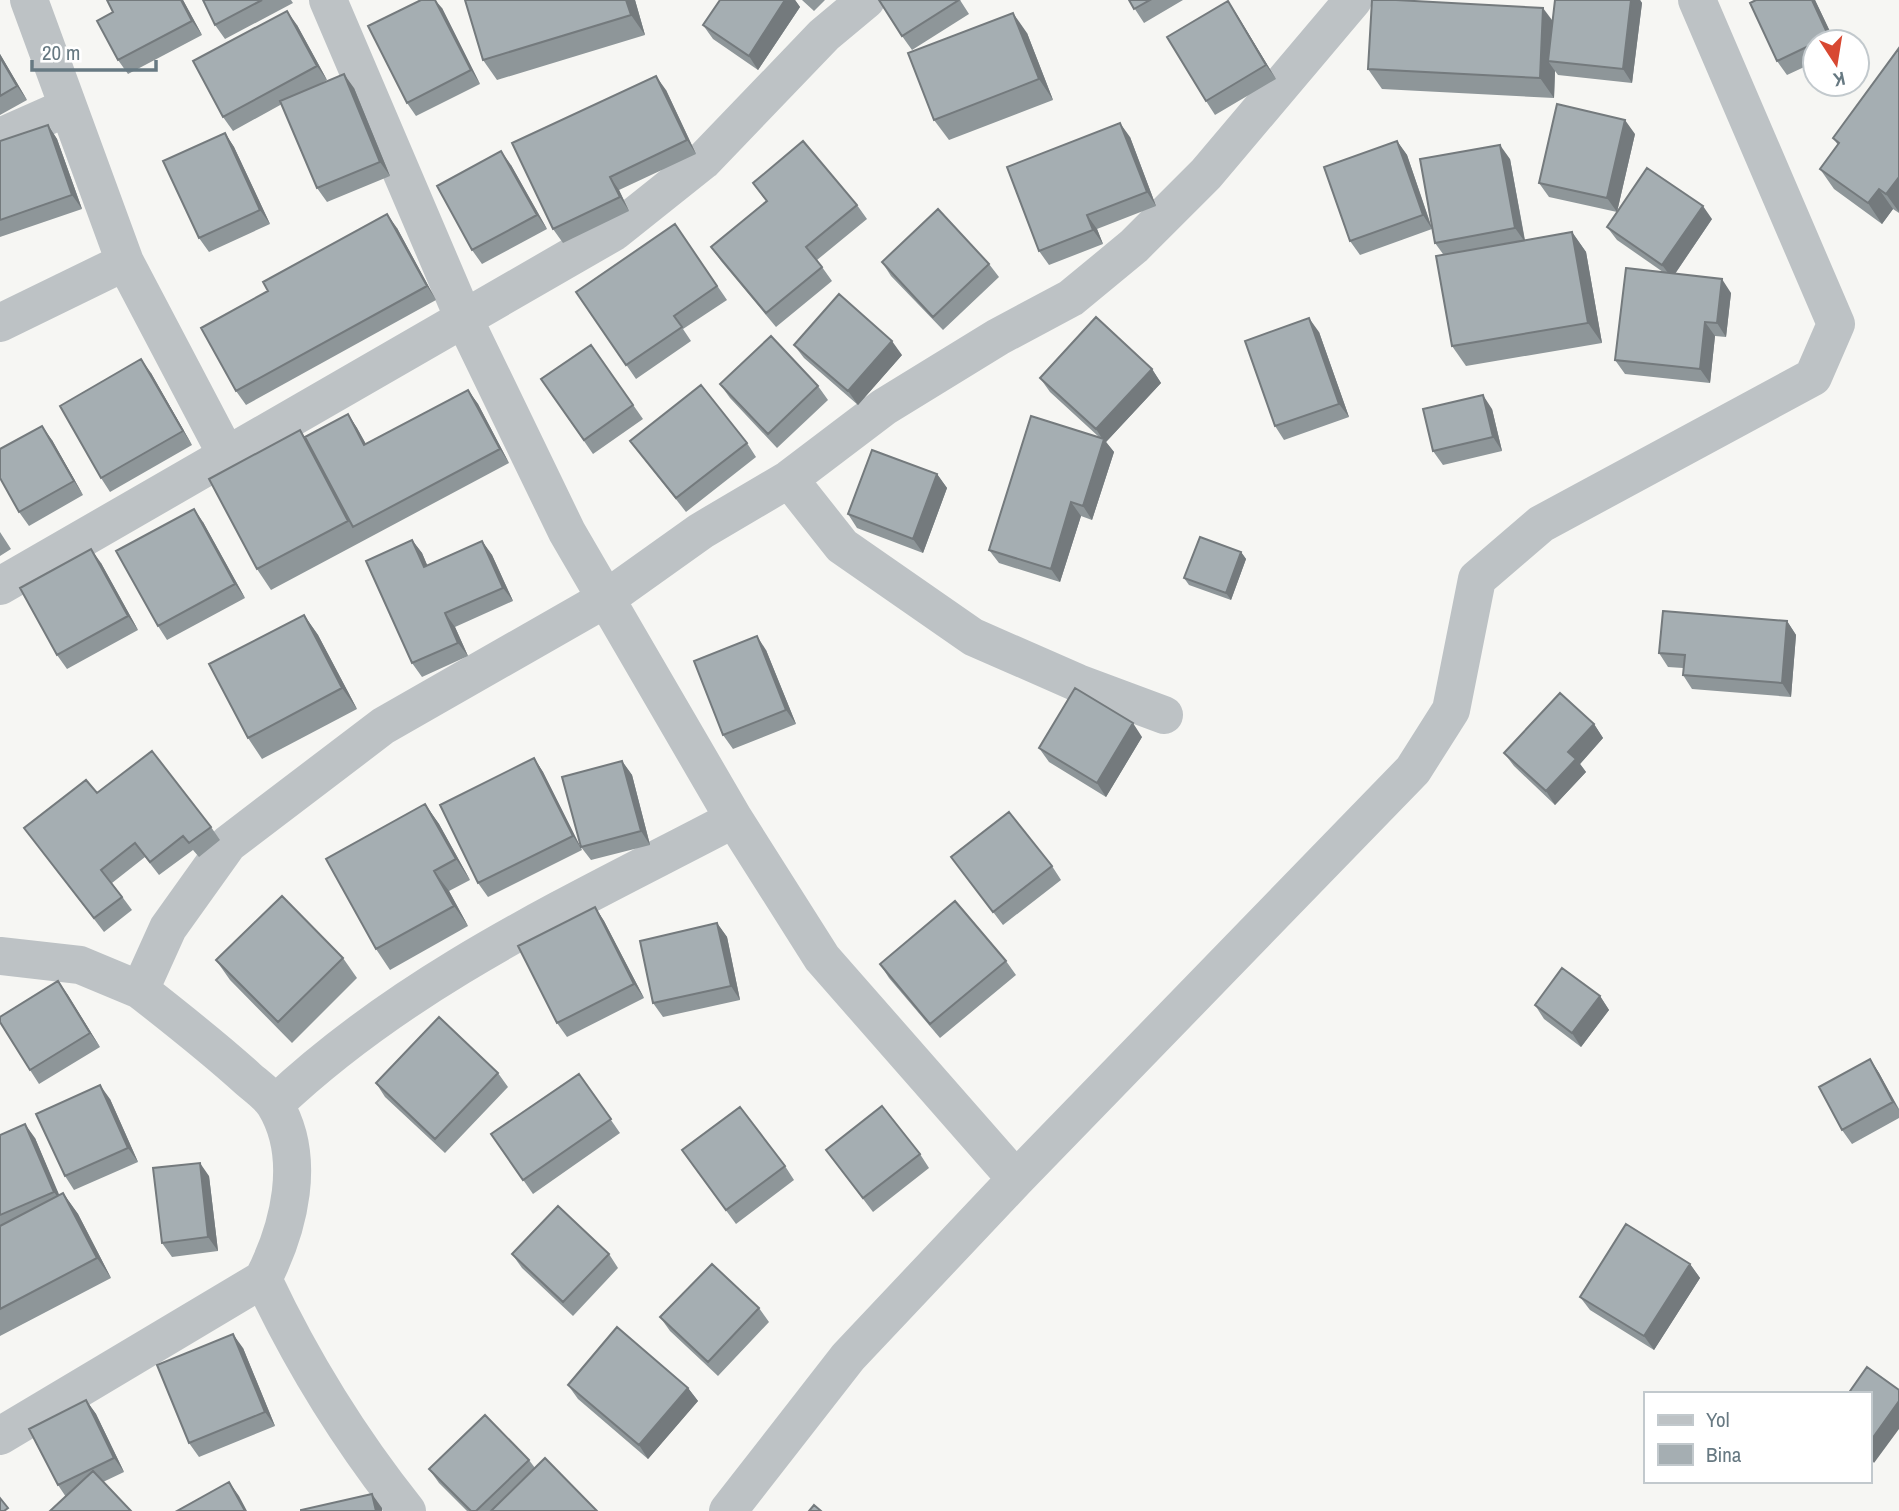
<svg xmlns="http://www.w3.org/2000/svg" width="1899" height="1511" font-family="'Archivo Narrow',sans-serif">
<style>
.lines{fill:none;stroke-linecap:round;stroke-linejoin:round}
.minor{stroke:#bdc2c5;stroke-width:38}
.wall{fill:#8e9699}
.shaded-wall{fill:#747a7d}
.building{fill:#a5aeb2;stroke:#747a7d;stroke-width:2}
</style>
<rect width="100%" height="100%" fill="#f6f6f3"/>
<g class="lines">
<!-- minor -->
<path class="minor" d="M29,0L125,262L227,456
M328,0L464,319L567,532L734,819L822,958L1016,1179
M0,137L68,107
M0,323L125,262
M789,479L842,546L973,637L1078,683L1164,715
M0,586L614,232L703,161L824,35L866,0
M0,956L80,965L140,990
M275,1104C408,978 574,903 734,819
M263,1279C303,1364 348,1437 407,1511
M0,1436L263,1279C289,1228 307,1158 275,1105C269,1095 256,1086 248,1079C213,1047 177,1019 140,990L168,928L228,844L383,726L607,598L701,531L789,479L884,407L998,337L1071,298L1134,246L1206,174L1353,0
M728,1511L848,1357L1016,1179L1413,770L1451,710L1477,579L1541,524L1813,377L1836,324L1697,0"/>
</g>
<!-- wall -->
<path class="wall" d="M107,0H183L202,35L128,74L118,60L113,12Z
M203,0H291L293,3L225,39L215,25Z
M635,0L645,35L497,80L483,60Z
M720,0H795L800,7L758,70L713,39L703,25Z
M802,0H825L814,11Z
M960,0L969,14L912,50L902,36Z
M1129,0H1183L1144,23Z
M1555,0H1640L1642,3L1632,83L1558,75L1555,71L1554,98L1382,89L1368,69L1553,21Z
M1815,0L1835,42H1815V62L1787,75L1777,61Z
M1228,1L1237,15L1276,79L1215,115L1206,101Z
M442,8L480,84L416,116L407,103Z
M297,25L327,80L316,86L354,88L390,176L327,202L317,188L282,104L233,131L223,117Z
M1027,33L1053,100L949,140L934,120Z
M1899,48V213L1893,209L1882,224L1834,189L1820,169L1838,145L1833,138Z
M0,54L27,100L0,115Z
M666,90L696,154L619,190L629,211L563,243L553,229Z
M48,125L57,139L82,209L0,237V141Z
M225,133L234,147L270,224L209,252L199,238Z
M1635,134L1617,212L1549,197L1539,183Z
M1130,137L1156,206L1097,229L1103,244L1049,265L1039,251Z
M1397,141L1407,155L1432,228L1510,159L1525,240L1572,232L1586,252L1602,343L1466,366L1452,346L1443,254L1435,243L1432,229L1360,255L1350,241Z
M511,165L547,229L482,264L472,250Z
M753,183L857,205L867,219L817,260L832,281L776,327L721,261L711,247L766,201Z
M1712,219L1675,274L1731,293L1726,337L1715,336L1710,383L1625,374L1615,360L1663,272L1617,240L1607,227Z
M675,224L727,300L683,329L691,341L636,379L576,292Z
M397,228L436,300L246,405L236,391L268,291Z
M882,262L989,264L999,277L943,330L891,276Z
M1319,332L1349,417L1284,440L1275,426Z
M591,345L643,419L593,454L541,379Z
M794,345L902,355L858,405L804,358Z
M1152,369L1161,383L1106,442L1114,452L1092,520L1081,516L1060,582L999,563L989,550L1099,437L1050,392L1040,378Z
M151,373L192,445L110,492L101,478Z
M720,384L818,386L828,400L777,448L730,398Z
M468,390L478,404L509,463L271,590L257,569L348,414L357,428L366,444Z
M1492,409L1502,451L1443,465L1433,451Z
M52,440L83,495L29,526L19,512Z
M630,441L747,443L756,457L686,512Z
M937,474L947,488L923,553L857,528L848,514Z
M203,522L245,598L167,640L158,626Z
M0,532L11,549L0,556Z
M412,540L422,553L427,565L482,541L492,555L513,601L455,627L468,656L422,677L412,663Z
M1241,552L1246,559L1231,600L1189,585L1184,578Z
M101,563L138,630L67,669L57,655Z
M304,615L318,635L357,709L262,759L248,738Z
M1787,621L1796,635L1791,697L1692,689L1683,675V668L1668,667L1659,653Z
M766,650L796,724L733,749L723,735Z
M1594,724L1603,738L1580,764L1586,772L1555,805L1514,766L1504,753Z
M1142,737L1106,797L1049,762L1039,748Z
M534,758L543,772L582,850L488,897L478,883Z
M622,761L632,775L650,845L591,860L581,847Z
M97,793L211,827L220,840L199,857L193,850L159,875L145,857L112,883L132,910L104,932L24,828Z
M425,804L439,824L470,880L449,891L468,926L390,970L376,949Z
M951,857L1052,866L1061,880L1003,925Z
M595,907L604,921L644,998L567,1037L557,1023Z
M717,923L727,937L740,1000L663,1017L653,1003Z
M343,958L357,978L292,1043L230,980L216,960Z
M1006,961L1016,975L940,1038L889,978L880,964Z
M58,981L100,1047L39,1084L30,1070Z
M1600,996L1609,1010L1581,1047L1544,1019L1535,1005Z
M1870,1059L1879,1073L1899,1109V1118L1852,1144L1842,1130Z
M498,1073L508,1087L445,1153L385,1097L376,1083Z
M579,1074L620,1133L533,1194L491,1134Z
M110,1099L138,1162L74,1190L65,1176Z
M0,1135L35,1138L59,1196L63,1193L78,1214L111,1278L0,1336Z
M826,1150L920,1154L929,1168L873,1212Z
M692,1164L785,1166L794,1180L736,1224Z
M209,1176L218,1251L172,1257L162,1243Z
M512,1254H609L618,1268L573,1316L522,1268Z
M1690,1264L1700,1278L1654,1350L1590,1310L1580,1297Z
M759,1308L769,1322L718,1376L670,1331L660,1317Z
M243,1348L275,1426L199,1457L189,1443Z
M568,1385L688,1388L698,1401L648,1459L578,1399Z
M86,1400L96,1414L124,1472L103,1482L66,1497L58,1485Z
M529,1460L535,1468L597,1511H467L439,1483L429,1469Z"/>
<!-- shaded-wall -->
<path class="shaded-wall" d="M181,0H183L202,35L192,21Z
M435,0L442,8L480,84L471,70Z
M626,0H635L645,35L631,15Z
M785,0H795L800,7L758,70L749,56Z
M1631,0H1640L1642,3L1632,83L1623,69Z
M1812,0H1815L1835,42H1833L1829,37Z
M1228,1L1237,15L1276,79L1266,65Z
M1543,8L1558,28L1548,61L1555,71L1554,98L1540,78Z
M287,11L297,25L327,80L317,66Z
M1013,13L1027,33L1053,100L1039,79Z
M0,54L27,100L17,86L0,57Z
M344,74L354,88L390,176L380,162Z
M656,76L666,90L696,154L687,140Z
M1625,120L1635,134L1617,212L1607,198Z
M1120,123L1130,137L1156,206L1147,192Z
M48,125L57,139L82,209L72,195Z
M225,133L234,147L270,224L260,210Z
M1397,141L1407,155L1432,229L1423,215Z
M1500,145L1510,159L1525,242L1515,228Z
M501,151L511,165L547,229L537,215Z
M610,177L619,190L629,211L620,197Z
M1899,177V212L1886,194Z
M1879,189L1893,209L1882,224L1868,203Z
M1703,206L1712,219L1672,278L1662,265Z
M387,214L397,228L436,300L427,286Z
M1087,215L1097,229L1103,244L1093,230Z
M1572,232L1586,252L1602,343L1588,323Z
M1722,279L1731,293L1726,337L1717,323Z
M1309,318L1319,332L1349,417L1339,404Z
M1705,322L1715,336L1710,383L1700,369Z
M892,341L902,355L858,405L848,391Z
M141,359L151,373L192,445L183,431Z
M1152,369L1161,383L1106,442L1114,452L1092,520L1083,506L1103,440L1096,429Z
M468,390L478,404L509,463L500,449Z
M1483,395L1492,409L1502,451L1493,437Z
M348,414L357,428L374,459L364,445Z
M42,426L52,440L83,495L74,481Z
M937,474L947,488L923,553L913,539Z
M1071,502L1081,516L1060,582L1051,569Z
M194,509L203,522L245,598L235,584Z
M412,540L422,553L434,581L424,567Z
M482,541L492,555L513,601L503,588Z
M91,549L101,563L138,630L128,616Z
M1241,552L1246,559L1231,600L1226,593Z
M445,613L455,627L468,656L458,643Z
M304,615L318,635L357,709L342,688Z
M1787,621L1796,635L1791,697L1782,683Z
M757,636L766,650L796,724L786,710Z
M1133,723L1142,737L1106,797L1097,783Z
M1594,724L1603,738L1580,764L1586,772L1555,805L1546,791L1568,752Z
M534,758L543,772L582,850L573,836Z
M622,761L632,775L650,845L641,831Z
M425,804L439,824L470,880L456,859Z
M434,871L449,891L468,926L454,906Z
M595,907L604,921L644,998L634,984Z
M717,923L727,937L740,1000L731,986Z
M58,981L68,995L100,1047L90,1033Z
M1600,996L1609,1010L1581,1047L1572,1033Z
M1870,1059L1879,1073L1899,1110L1893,1102Z
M100,1085L110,1099L138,1162L128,1148Z
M25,1124L35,1138L64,1206L54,1192Z
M200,1163L209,1176L218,1251L208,1237Z
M63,1193L78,1214L111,1278L97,1258Z
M1690,1264L1700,1278L1654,1350L1644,1336Z
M233,1334L243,1348L275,1426L265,1412Z
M688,1388L698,1401L648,1459L639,1445Z
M86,1400L96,1414L124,1472L114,1458Z
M1899,1401V1429L1874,1463L1869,1456V1443Z
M229,1482L239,1496L247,1511H245Z
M372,1494L382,1508V1511H376Z"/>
<!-- building -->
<path class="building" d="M107,0H181L192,21L118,60L97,21L113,12Z
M203,0H262L215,25Z
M421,0H435L471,70L407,103L368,26Z
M465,0H626L631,15L483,60Z
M720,0H785L749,56L703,25Z
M879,0H959L902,36Z
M1129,0H1150L1134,9Z
M1372,0H1396L1543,8L1540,78L1368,69Z
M1555,0H1631L1623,69L1548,61Z
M1756,0H1812L1829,37L1818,42H1815V43L1777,61L1750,3Z
M1228,1L1266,65L1206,101L1167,37Z
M287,11L317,66L223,117L193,61Z
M1013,13L1039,79L934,120L908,53Z
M1899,48V177L1886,194L1879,189L1868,203L1820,169L1839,143L1833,138Z
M0,57L17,86L0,96Z
M344,74L380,162L317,188L280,101Z
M656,76L687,140L610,177L620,197L553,229L512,143Z
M1557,104L1625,120L1607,198L1539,183Z
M1120,123L1147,192L1087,215L1093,230L1039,251L1007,167Z
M48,125L72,195L0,220V141Z
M225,133L260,210L199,238L163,161Z
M803,141L857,205L806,247L822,267L766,313L711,247L767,201L753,183Z
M1397,141L1423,215L1350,241L1324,167Z
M1500,145L1515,228L1435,243L1420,159Z
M501,151L537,215L472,250L437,186Z
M1647,168L1703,206L1662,265L1607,227Z
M938,209L989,264L933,317L882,262Z
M387,214L427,286L236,391L201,328L268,291L263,282Z
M675,224L717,286L674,316L682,327L626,365L576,292Z
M1572,232L1588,323L1452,346L1436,256Z
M1626,268L1722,279L1717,323L1705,322L1700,369L1615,360Z
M839,294L892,341L848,391L794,345Z
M1096,317L1152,369L1096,429L1040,378Z
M1309,318L1339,404L1275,426L1245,341Z
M771,336L818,386L768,434L720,384Z
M591,345L633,405L584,440L541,379Z
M141,359L183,431L101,478L60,406Z
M701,385L747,443L676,498L630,441Z
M468,390L500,449L353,527L305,437L348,414L364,445Z
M1483,395L1493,437L1433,451L1423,409Z
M1031,416L1104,439L1083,506L1071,502L1051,569L989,550Z
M42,426L74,481L19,512L0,478V449Z
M300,430L348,521L257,569L209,479Z
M872,450L937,474L913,539L848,514Z
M194,509L235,584L158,626L116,551Z
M1200,537L1241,552L1226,593L1184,578Z
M412,540L424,567L482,541L503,588L445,613L458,643L412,663L366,561Z
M91,549L128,616L57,655L20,588Z
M1663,611L1787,621L1782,683L1683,675L1685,655L1659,653Z
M304,615L342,688L248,738L209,664Z
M757,636L786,710L723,735L694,661Z
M1075,688L1133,723L1097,783L1039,748Z
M1560,693L1594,724L1568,752L1576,759L1546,791L1504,753Z
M152,751L211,827L189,843L183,836L150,862L135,843L101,870L122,897L94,918L24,828L86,780L97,793Z
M534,758L573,836L478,883L440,805Z
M622,761L641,831L581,847L562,777Z
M425,804L456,859L434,871L454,906L376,949L326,859Z
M1009,812L1052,866L993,912L951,857Z
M282,896L343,958L278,1022L216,960Z
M955,901L1006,961L930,1024L880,964Z
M595,907L634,984L557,1023L518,946Z
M717,923L731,986L653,1003L640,941Z
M1562,968L1600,996L1572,1033L1535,1005Z
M58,981L90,1033L30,1070L0,1022V1017Z
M439,1017L498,1073L435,1139L376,1083Z
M1870,1059L1893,1102L1842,1130L1819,1087Z
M579,1074L611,1119L523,1180L491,1134Z
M100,1085L128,1148L65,1176L36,1114Z
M882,1106L920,1154L863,1198L826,1150Z
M740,1107L785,1166L726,1210L682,1150Z
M25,1124L54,1192L0,1215V1135Z
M200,1163L208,1237L162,1243L153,1168Z
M63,1193L97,1258L0,1309V1226Z
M558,1206L609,1254L563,1302L512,1254Z
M1626,1224L1690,1264L1644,1336L1580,1297Z
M712,1264L759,1308L708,1362L660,1317Z
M617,1327L688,1388L639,1445L568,1385Z
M233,1334L265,1412L189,1443L157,1365Z
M1867,1367L1899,1390V1401L1869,1443V1394H1848Z
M86,1400L114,1458L58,1485L29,1429Z
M485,1415L529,1460L476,1511H471L429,1469Z
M545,1458L597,1511H491Z
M93,1471L131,1511H50Z
M229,1482L245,1511H177Z
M372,1494L376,1511H301V1510Z
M0,1498L8,1508L4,1511H0Z
M814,1505L821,1511H809Z"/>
<!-- legend -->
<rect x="1644" y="1392" width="228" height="91" fill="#ffffff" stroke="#c2c9cd" stroke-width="2"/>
<rect x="1658" y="1415" width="35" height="10" fill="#bdc2c5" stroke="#c2c9cd" stroke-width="2"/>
<text x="1706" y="1427" font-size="21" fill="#677982">Yol</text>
<rect x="1658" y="1444" width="35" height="21" fill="#a5aeb2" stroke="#c2c9cd" stroke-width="2"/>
<text x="1706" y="1462" font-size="21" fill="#677982">Bina</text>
<!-- north arrow -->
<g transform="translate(1836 63) rotate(168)"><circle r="33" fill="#ffffff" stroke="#c2c9cd" stroke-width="2"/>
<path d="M0-5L12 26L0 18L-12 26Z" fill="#d84832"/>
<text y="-10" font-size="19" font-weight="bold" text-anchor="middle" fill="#677982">K</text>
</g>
<!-- scale -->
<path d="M32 60v10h124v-10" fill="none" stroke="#677982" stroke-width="3.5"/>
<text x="42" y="60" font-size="21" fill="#677982" stroke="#ffffff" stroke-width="5" paint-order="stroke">20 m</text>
</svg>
